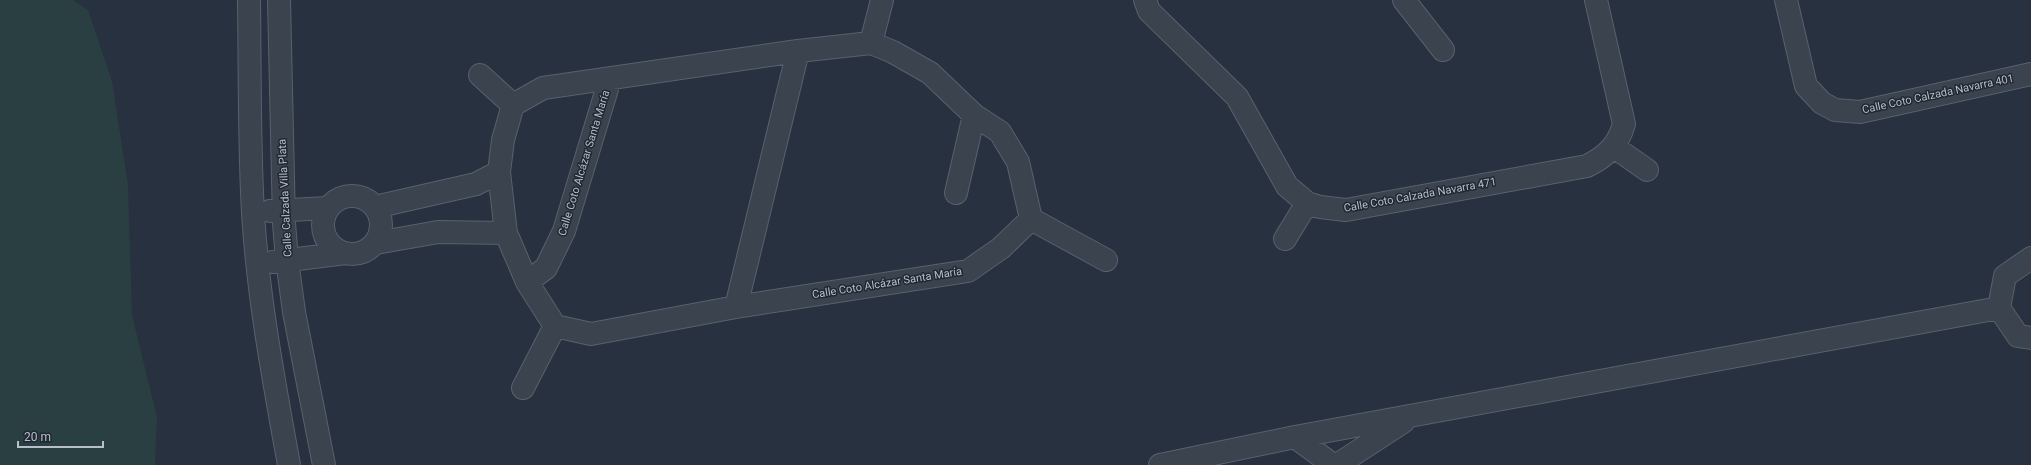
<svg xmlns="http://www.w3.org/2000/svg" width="2031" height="465" font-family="Roboto,sans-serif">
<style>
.green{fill:#2a3f41}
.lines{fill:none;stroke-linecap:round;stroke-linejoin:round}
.street-casing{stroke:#59616d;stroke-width:24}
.street{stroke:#3b434f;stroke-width:22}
.labels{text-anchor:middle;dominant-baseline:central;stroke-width:3;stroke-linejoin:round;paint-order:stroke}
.street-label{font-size:11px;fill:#b8bfca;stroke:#202834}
</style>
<rect width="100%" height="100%" fill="#27313f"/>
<!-- green -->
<path class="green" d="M0,0H73L88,10L112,81L128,185L132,315L157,417L155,465H0Z"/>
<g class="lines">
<defs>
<path id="street" d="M249,0C250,71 249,142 253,213C258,297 274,382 289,465
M279,0L284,223L287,260L294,312L324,465
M1145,0L1149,11L1237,97L1287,186L1307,203L1320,207L1346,210L1587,166C1607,156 1618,145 1624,124L1596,0
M1404,0L1443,50
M1786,0L1806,86L1822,103L1835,110L1860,112L2031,74
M871,43L882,0
M480,75L513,105
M513,105L543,88L798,51L871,43L893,52L930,73L974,115L1000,132L1018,162L1031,219
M513,105L503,140L499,172L506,233L527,282L555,326
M1614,147L1647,170
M956,193L974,115
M323 225a29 29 0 1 1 58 0a29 29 0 1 1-58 0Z
M375,207L476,184L499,172
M270,211L328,208
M1031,219L1106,260
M1285,239L1307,203
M376,243L438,232L506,233
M2031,258L2005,276L1999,308L2018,336L2031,338
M273,262L346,253
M527,282L546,268L564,231L610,79
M736,307L798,51
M555,326L591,334L736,307L968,271L1001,248L1031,219
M523,388L555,326
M1295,437L1333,465
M1160,465L1295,437L1999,308
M1337,465L1403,422"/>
</defs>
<!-- street casing -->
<use href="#street" class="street-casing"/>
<!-- street -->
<use href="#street" class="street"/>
</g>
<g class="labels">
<!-- street labels -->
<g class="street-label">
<text transform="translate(1938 94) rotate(-12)">Calle Coto Calzada Navarra 401</text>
<text transform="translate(584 163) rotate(-73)">Calle Coto Alcázar Santa María</text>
<text transform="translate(1420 195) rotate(-10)">Calle Coto Calzada Navarra 471</text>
<text transform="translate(285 198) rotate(-93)">Calle Calzada Villa Plata</text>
<text transform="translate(887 283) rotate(-9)">Calle Coto Alcázar Santa María</text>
</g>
</g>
<!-- scale -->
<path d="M18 441v6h85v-6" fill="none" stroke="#b8bfca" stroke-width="2"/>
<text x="24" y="441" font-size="12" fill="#b8bfca" stroke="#202834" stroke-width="3" paint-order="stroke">20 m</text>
</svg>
